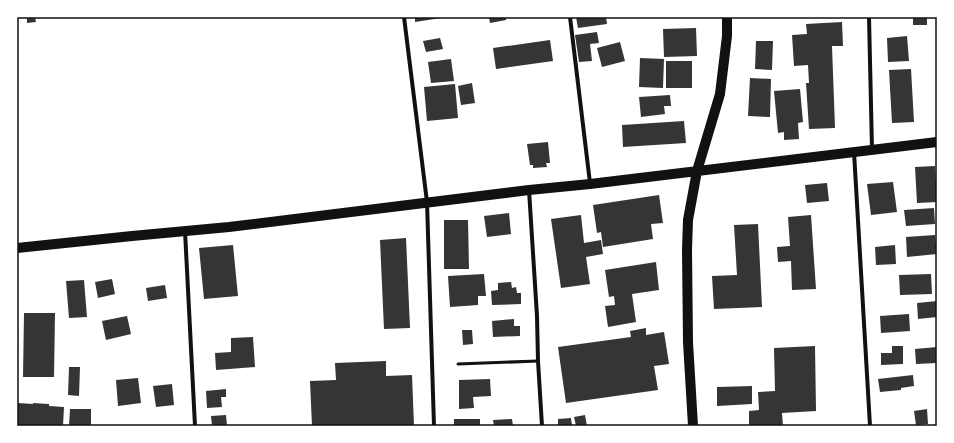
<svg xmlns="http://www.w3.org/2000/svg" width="954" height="443" font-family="'DejaVu Sans',sans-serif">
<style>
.building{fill:#353535}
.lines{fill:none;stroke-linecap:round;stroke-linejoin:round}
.service{stroke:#111;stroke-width:3}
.minor{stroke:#111;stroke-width:4}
.primary{stroke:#111;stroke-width:10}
.neatline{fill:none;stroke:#111;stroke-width:1.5}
</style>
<rect width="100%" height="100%" fill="#fff"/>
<!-- building -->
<path class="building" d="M27,17H35L36,22L27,23Z
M415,17H441V18L415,22Z
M489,17H506V20L490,23Z
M576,17H606L607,24L578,28Z
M913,17H927V25H913Z
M842,22L843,46H832L835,128L809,129L806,83H809L808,65L794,66L792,35L807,34L806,24Z
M696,28L697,56L664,57L663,29Z
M597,32L599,43L590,44L592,61L579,62L575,35Z
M907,36L909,61L888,62L887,38Z
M440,38L443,49L426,52L423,41Z
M550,40L553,61L496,69L493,48Z
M756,41H773L772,70L755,69Z
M620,42L625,61L602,67L597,48Z
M640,58L664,59L663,88L639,87Z
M451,59L454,81L431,83L428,62Z
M666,61H692V88H666Z
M911,69L914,122L892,123L889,70Z
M750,78L771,79L770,117L748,116Z
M472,83L475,103L461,105L458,86Z
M455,84L458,118L427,121L424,87Z
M800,89L803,122L798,123L799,139L784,140V132L778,133L774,91Z
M670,95L671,106H664L665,114L641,117L639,97Z
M684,121L686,143L623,147L622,125Z
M548,142L550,163H546L547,167L533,168V165H530L527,144Z
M935,166L937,202L917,203L915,167Z
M893,182L897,212L871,215L867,184Z
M827,183L829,201L807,203L805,185Z
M659,195L663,223L651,224L653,239L603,247L601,232L597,233L593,205Z
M934,208L935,224L906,226L904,210Z
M509,213L511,234L487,237L484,216Z
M581,215L584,243L601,240L603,254L586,257L590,284L561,288L551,219Z
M811,215L816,289L792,290L791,261L778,262L777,247L790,246L788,217Z
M444,220H468L469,269H444Z
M758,224L762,307L714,309L712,276L737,275L734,225Z
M935,235L937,254L907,257L906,237Z
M406,238L410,328L384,329L380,240Z
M233,245L238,296L204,299L199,248Z
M895,245L896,264L876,265L875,247Z
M656,262L659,290L632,294L636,322L608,327L605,306L615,305L614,296L609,297L605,270Z
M484,274L486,296H478V305L450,307L448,276Z
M931,274L932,294L900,295L899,275Z
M112,279L115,294L98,298L95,282Z
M84,280L87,317L69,318L66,281Z
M511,282L512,288L516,287L517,293H521V304L492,305L491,291L498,290V283Z
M165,285L167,298L148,301L146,288Z
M937,301V317L918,319L917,303Z
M24,313H55L54,377H23Z
M909,314L910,331L881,333L880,316Z
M127,316L131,334L106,340L102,321Z
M514,319V326H520V336L493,337L492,321Z
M646,328V335L664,332L669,364L654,366L658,390L566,403L558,347L631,337L630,331Z
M462,330H472L473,344L463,345Z
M253,337L255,367L216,370L215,353L231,352V338Z
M815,346L816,411L782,413L783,426H749V411L759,410L758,392L775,391L774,348Z
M892,346H903V364L881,365V353H892Z
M937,347V363L916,364L915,349Z
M386,361V376L412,375L414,426H312L310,381L336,380L335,363Z
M69,367H80L79,396L68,395Z
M913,375L914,386L901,388V390L880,392L878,379Z
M138,378L141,403L118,406L116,380Z
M490,379L491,396L473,397L474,408L459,409V380Z
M172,384L174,405L156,407L153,386Z
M752,386V404L717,406V387Z
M226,389V397H221L222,407L207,408L206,391Z
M18,403L33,404V403L49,404V406L64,407L63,426H17Z
M70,409H91V426H69Z
M927,409L928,424L916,425L914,411Z
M226,415L227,426H212L211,416Z
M585,415L587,426H576L574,417Z
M571,418L572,426H558V419Z
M454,419H480V426H454Z
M512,419L513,426H494L493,420Z"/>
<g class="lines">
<!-- service -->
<path class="service" d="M458,364L538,361"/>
<!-- minor -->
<path class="minor" d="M404,17L427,202L434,426
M570,17L590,183
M869,17L872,149
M854,152L870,426
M529,190L537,316L538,361L542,426
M185,231L195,426"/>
<!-- primary -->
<path class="primary" d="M17,248L132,236L229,227L529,190L590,184L937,142
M693,426L688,342L687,250L688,220L697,171L720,94L727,36V17"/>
</g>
<!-- border -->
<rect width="954" height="443" fill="none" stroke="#ffffff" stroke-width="36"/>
<rect x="18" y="18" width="918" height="407" class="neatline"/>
</svg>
